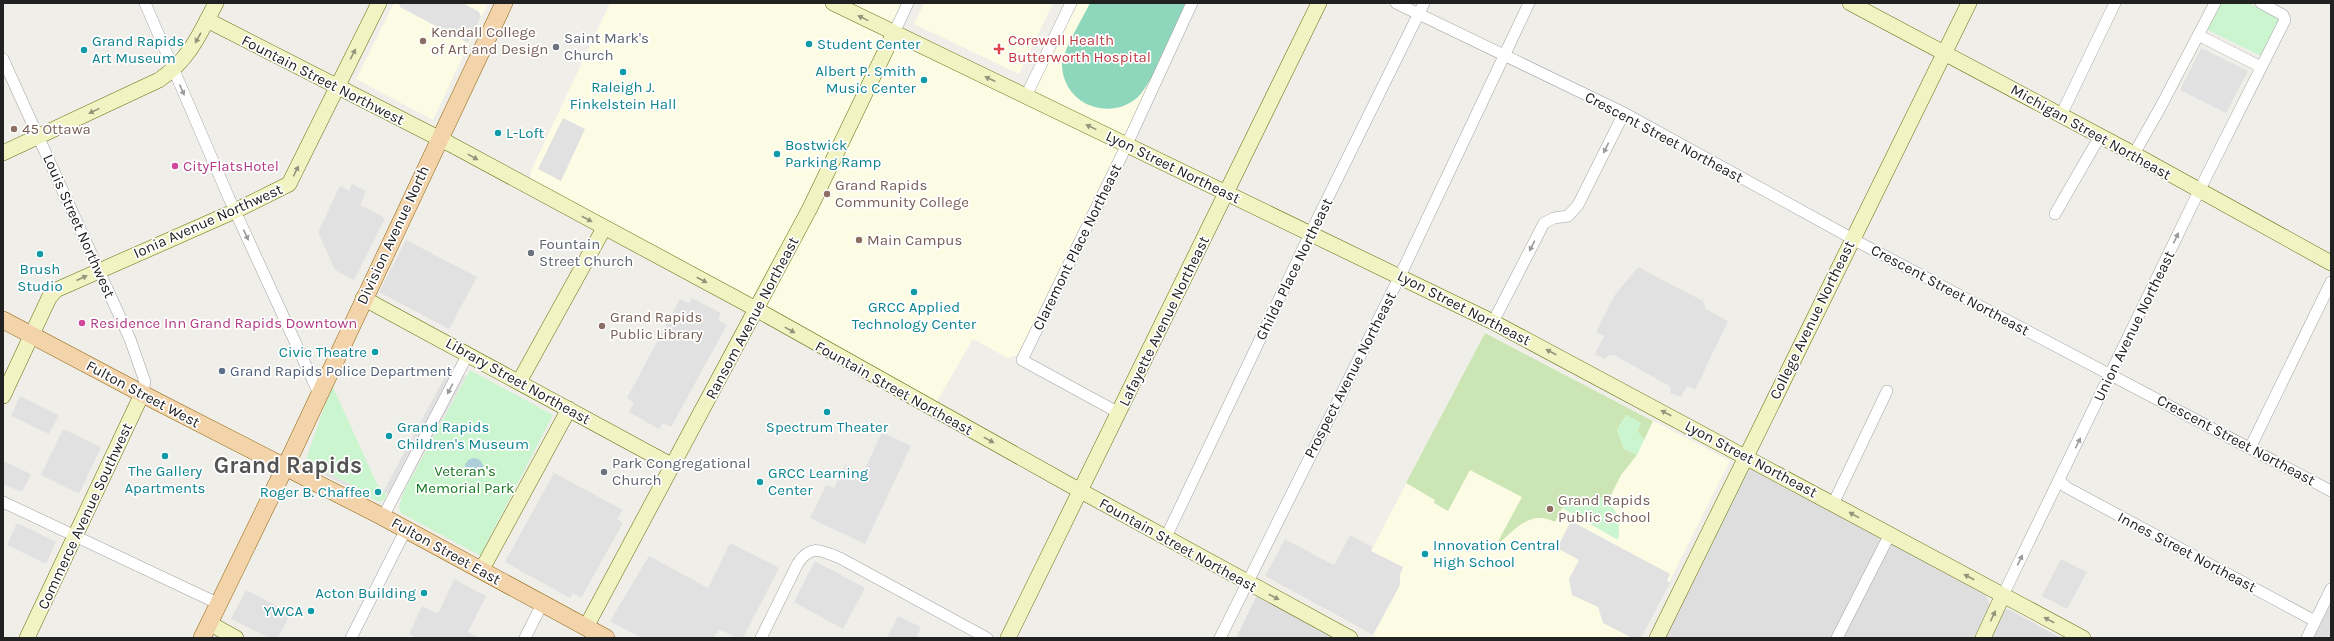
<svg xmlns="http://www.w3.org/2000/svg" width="2334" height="641" font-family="Karla,sans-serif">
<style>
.residential{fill:#dfdede}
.education{fill:#fcfce5}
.grass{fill:#cbe5b4}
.park{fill:#cbf5ce}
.pitch{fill:#8ed7bc}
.parking{fill:#e1e1e1}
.water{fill:#adcfd9}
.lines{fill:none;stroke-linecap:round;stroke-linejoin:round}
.street-casing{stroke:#a2a2a2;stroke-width:12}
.secondary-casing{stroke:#657010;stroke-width:16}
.primary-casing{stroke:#8f650f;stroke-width:18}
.street{stroke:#fff;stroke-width:11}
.secondary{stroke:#f1f4c2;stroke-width:15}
.primary{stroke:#f3d4aa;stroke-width:17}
.oneway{fill:#93957a}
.oneway2{fill:#9b9b9b}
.education-dot{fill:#8d6e63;stroke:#fff;stroke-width:1.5}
.culture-dot{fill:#0f9aa8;stroke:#fff;stroke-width:1.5}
.worship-dot{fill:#6b7280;stroke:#fff;stroke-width:1.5}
.health-dot{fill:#e0444e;stroke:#fff;stroke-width:1.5}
.hotel-dot{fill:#d1479c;stroke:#fff;stroke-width:1.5}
.service-dot{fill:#5c6f8a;stroke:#fff;stroke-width:1.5}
.labels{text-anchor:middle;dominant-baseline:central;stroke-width:3.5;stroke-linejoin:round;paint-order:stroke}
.education-label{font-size:15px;fill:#785e54;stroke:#fff;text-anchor:start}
.worship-label{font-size:15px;fill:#5b616d;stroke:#fff;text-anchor:start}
.health-label{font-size:15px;fill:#be3a42;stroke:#fff;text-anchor:start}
.culture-label{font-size:15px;fill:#0d838f;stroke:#fff;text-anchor:start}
.street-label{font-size:15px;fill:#212121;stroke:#fff}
.hotel-label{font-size:15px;fill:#b23c85;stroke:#fff;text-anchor:start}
.service-label{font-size:15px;fill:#4e5e75;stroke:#fff;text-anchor:start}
.park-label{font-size:15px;fill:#177720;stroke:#fff}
.town-label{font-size:23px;font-weight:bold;fill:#545454;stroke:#fff}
</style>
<rect width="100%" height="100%" fill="#f0eee8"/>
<!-- residential -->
<path class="residential" d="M1751,467L1986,595L1990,606L1974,638H1662L1744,472Z
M1257,595L1336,638H1236Z
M2331,601V638H2313Z
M2008,609L2061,638H1988L2002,610Z"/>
<!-- education -->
<path class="education" d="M394,3H488L433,120L356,79Z
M610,3H908L894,33L1025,96L1071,3H1192L1020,354L1008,358L973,339L936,403L530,180L531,171Z
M924,3H1053L1019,74L914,24Z
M1485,333L1730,461L1641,638H1378L1265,576L1285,539L1334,565L1350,535L1373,547Z"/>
<!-- grass -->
<path class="grass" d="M1485,333L1653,421L1644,440L1637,431L1641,423L1626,415L1617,430L1624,449L1637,455L1621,475L1608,501L1601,498L1562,508L1555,522C1529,509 1514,531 1495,547L1522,497L1470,470L1448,511L1434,503L1435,500L1406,483Z"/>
<!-- park -->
<path class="park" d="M2220,3H2249L2280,19L2261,56L2206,29Z
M470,370L553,415L485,546L486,549L483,554L479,555L401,513L399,507L403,493Z
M332,385L376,482L386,495L385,499L379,502L371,498L370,494L326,472L321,473L305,462Z
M1626,415L1641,423L1637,431L1644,440L1637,455L1624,449L1617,430Z
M1602,498C1618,506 1621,524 1618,540L1562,508L1579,502Z"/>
<!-- pitch -->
<path class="pitch" d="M1090,3H1187C1176,26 1154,81 1138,97C1110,122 1064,105 1062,66C1061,53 1084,16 1090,3Z"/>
<!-- parking -->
<path class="parking" d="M399,3H463L479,12L481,17L468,43L400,7Z
M2201,48L2248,71L2226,113L2180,90Z
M563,118L585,129L561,181L538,169Z
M352,184L366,191L360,205L385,218L354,280L335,270L318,232L340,186L349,191Z
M406,240L477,277L449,329L379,292Z
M1638,267L1703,301L1706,309L1728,321L1695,390L1687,386L1681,397L1670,393L1671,388L1668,385L1614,355L1607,356L1605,359L1595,354L1604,336L1596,332L1615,295Z
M692,298L721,313L718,320L727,325L671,427L663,423L659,429L629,412L634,403L627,398L680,299L689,303Z
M449,369L454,372L389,495L383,492Z
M463,375L466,376L407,484L404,483Z
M20,396L59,415L49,434L11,416Z
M63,429L101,447L79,494L41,475Z
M882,432L911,446L865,544L810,518L826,485L834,488L845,465L863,473Z
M3,461L31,474L22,492L3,484Z
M325,472L370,494L371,498L321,473Z
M554,473L623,510L617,519L623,523L581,598L573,593L570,598L505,562Z
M1571,521L1670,574L1667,581L1670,583L1641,638H1632L1603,623L1598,607L1572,595L1569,579L1579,560L1557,548Z
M17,523L56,542L46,564L7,545Z
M1350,535L1373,547L1371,551L1403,567L1400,575V585L1373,635L1265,576L1285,539L1334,565Z
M730,543L779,568L743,638H737L719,629L714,638H641L610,621L649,556L708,588Z
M2061,559L2087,572L2067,609L2042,596Z
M815,561L865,588L843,629L794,602Z
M454,579L486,596L468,632L480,638H417L409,634L422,606L438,614Z
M246,590L291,613L278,638H269L231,619Z
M898,616L921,627L916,638H887Z"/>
<!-- water -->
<path class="water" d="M465 467a9 9 0 1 1 18 0a9 9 0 1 1-18 0Z"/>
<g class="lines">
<defs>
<path id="street" d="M145,3L229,198L319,394
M1396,3L1624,113L1862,244L2331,491
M894,33L908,3
M2198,35L2261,67
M3,59L130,339L145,382L142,394
M1026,96L1071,3
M2061,115L2115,3
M2134,154L2160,108L2215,3
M2055,214L2100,136
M1493,322L1544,223L1554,218L1568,216L1578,205L1624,113
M1119,413L1022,360L1122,155L1192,3
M2250,448L2331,282
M2060,481L2066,487L2315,621
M3,502L217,603
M1833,504L1887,391
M383,517L468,354
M1166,537L1310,234L1424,3
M2003,595L2199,191L2285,20L2283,15L2261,3
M351,638L406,529
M525,638L542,604
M761,638L798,563C811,544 821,550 840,558L987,638
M1220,638L1400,276L1529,3
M1837,638L1890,534
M2307,638L2331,589"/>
<path id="secondary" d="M833,3L1493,322L2083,638
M1850,3L2134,154L2331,263
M207,20L450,144L745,303L1068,484L1350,638
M3,153L159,80C190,59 199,35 216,3
M363,298L673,466
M519,382L604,228
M3,396L49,298L56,290L235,211L289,184L379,3
M481,571L569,409
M209,623L236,638
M586,627L810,208L894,33
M27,638L142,394
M1008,638L1319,3
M1657,638L1969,3
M1983,638L2003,595"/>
<path id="primary" d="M3,320L158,402L383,517L606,638
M202,638L291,455L504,3"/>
</defs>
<!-- street casing -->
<use href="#street" class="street-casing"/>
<!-- secondary casing -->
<use href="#secondary" class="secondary-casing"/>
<!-- primary casing -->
<use href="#primary" class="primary-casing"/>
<!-- street -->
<use href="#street" class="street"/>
<!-- secondary -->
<use href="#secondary" class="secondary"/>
<!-- primary -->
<use href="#primary" class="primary"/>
</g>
<!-- one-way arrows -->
<defs><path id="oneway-solid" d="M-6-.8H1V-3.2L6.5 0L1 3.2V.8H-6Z"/></defs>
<g class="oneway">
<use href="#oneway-solid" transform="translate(863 18) rotate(-154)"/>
<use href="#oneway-solid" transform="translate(198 38) rotate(119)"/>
<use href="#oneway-solid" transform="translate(353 54) rotate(-63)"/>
<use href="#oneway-solid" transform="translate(990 79) rotate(-155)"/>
<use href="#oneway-solid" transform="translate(94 111) rotate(154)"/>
<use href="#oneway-solid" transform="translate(1091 127) rotate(-154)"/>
<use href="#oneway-solid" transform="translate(473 157) rotate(29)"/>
<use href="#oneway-solid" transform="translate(296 171) rotate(-64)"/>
<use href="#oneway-solid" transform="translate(587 219) rotate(28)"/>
<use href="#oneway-solid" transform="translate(82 278) rotate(-25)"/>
<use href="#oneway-solid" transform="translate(702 280) rotate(28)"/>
<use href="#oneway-solid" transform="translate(790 330) rotate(29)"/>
<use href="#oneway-solid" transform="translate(1551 352) rotate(-152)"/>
<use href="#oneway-solid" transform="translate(1666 413) rotate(-152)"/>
<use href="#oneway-solid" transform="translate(989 440) rotate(29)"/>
<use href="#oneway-solid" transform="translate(1854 515) rotate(-151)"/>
<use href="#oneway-solid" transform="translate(1969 577) rotate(-152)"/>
<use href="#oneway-solid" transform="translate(1274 597) rotate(28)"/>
<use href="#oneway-solid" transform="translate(1993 616) rotate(-65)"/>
<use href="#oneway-solid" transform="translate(2049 620) rotate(-152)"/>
</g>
<g class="oneway2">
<use href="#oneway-solid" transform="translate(182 90) rotate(66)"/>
<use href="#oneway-solid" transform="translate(1606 148) rotate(116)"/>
<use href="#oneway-solid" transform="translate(246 235) rotate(65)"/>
<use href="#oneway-solid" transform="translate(2176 238) rotate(-65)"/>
<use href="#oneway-solid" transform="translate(1532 246) rotate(117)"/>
<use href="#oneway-solid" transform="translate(450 389) rotate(118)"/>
<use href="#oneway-solid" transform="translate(2078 443) rotate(-64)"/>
<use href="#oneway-solid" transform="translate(2020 560) rotate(-64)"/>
</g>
<!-- markers -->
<g class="education-dot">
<circle cx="423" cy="41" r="4"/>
<circle cx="14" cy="129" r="4"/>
<circle cx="827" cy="194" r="4"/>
<circle cx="859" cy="240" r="4"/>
<circle cx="602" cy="326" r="4"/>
<circle cx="1550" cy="509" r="4"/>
</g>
<g class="culture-dot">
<circle cx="809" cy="44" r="4"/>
<circle cx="84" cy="50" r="4"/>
<circle cx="623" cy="72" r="4"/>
<circle cx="924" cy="80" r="4"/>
<circle cx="498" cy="133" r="4"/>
<circle cx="777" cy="154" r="4"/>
<circle cx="40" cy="254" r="4"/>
<circle cx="914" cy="292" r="4"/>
<circle cx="375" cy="352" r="4"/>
<circle cx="827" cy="412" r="4"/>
<circle cx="389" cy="436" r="4"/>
<circle cx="165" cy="456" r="4"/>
<circle cx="760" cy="482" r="4"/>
<circle cx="378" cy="492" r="4"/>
<circle cx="1425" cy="554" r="4"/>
<circle cx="424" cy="593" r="4"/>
<circle cx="311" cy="611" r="4"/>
</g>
<g class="worship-dot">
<circle cx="556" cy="47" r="4"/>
<circle cx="531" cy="253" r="4"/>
<circle cx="604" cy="472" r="4"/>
</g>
<path class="health-dot" d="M997 43h4v4h4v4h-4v4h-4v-4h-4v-4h4z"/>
<g class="hotel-dot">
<circle cx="175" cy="166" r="4"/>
<circle cx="82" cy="323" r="4"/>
</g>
<circle class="service-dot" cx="222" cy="371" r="4"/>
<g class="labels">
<!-- education labels -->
<g class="education-label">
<text x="431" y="32">Kendall College<tspan x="431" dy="17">of Art and Design</tspan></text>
<text x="22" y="129">45 Ottawa</text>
<text x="835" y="185">Grand Rapids<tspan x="835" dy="17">Community College</tspan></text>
<text x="867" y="240">Main Campus</text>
<text x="610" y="317">Grand Rapids<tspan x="610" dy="17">Public Library</tspan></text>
<text x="1558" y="500">Grand Rapids<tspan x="1558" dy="17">Public School</tspan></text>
</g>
<!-- worship labels -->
<g class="worship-label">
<text x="564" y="38">Saint Mark's<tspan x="564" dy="17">Church</tspan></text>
<text x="539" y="244">Fountain<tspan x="539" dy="17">Street Church</tspan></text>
<text x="612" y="463">Park Congregational<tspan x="612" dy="17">Church</tspan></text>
</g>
<!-- health labels -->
<g class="health-label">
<text x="1008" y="40">Corewell Health<tspan x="1008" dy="17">Butterworth Hospital</tspan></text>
</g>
<!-- culture labels -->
<g class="culture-label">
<text x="92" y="41">Grand Rapids<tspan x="92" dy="17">Art Museum</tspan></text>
<text x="817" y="44">Student Center</text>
<text x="916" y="71" text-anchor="end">Albert P. Smith<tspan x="916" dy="17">Music Center</tspan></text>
<text x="623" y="87" text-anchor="middle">Raleigh J.<tspan x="623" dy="17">Finkelstein Hall</tspan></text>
<text x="506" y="133">L-Loft</text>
<text x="785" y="145">Bostwick<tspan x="785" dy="17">Parking Ramp</tspan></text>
<text x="40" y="269" text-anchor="middle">Brush<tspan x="40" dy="17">Studio</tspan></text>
<text x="914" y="307" text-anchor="middle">GRCC Applied<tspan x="914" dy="17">Technology Center</tspan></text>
<text x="367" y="352" text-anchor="end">Civic Theatre</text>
<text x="397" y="427">Grand Rapids<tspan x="397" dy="17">Children's Museum</tspan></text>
<text x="827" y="427" text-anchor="middle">Spectrum Theater</text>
<text x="165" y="471" text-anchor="middle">The Gallery<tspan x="165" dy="17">Apartments</tspan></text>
<text x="768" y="473">GRCC Learning<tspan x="768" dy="17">Center</tspan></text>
<text x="370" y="492" text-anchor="end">Roger B. Chaffee</text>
<text x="1433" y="545">Innovation Central<tspan x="1433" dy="17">High School</tspan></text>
<text x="416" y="593" text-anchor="end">Acton Building</text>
<text x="303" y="611" text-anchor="end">YWCA</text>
</g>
<!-- street labels -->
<g class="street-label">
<text transform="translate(323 80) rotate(27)">Fountain Street Northwest</text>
<text transform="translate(2091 132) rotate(29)">Michigan Street Northeast</text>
<text transform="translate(1664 137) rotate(28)">Crescent Street Northeast</text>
<text transform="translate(1173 167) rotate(26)">Lyon Street Northeast</text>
<text transform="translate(208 221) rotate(-24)">Ionia Avenue Northwest</text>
<text transform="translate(79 226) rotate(66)">Louis Street Northwest</text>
<text transform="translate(393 235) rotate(-65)">Division Avenue North</text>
<text transform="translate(1077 247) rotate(-64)">Claremont Place Northeast</text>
<text transform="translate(1294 269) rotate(-64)">Ghilda Place Northeast</text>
<text transform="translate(1950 290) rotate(28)">Crescent Street Northeast</text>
<text transform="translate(1464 308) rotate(27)">Lyon Street Northeast</text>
<text transform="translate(752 318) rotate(-62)">Ransom Avenue Northeast</text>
<text transform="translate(1812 320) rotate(-64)">College Avenue Northeast</text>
<text transform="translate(1164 321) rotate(-64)">Lafayette Avenue Northeast</text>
<text transform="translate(2134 326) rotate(-64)">Union Avenue Northeast</text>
<text transform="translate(1350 375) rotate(-63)">Prospect Avenue Northeast</text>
<text transform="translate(518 381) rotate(29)">Library Street Northeast</text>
<text transform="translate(894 388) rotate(29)">Fountain Street Northeast</text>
<text transform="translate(143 394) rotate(28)">Fulton Street West</text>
<text transform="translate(2236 440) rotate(28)">Crescent Street Northeast</text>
<text transform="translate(1751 459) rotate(28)">Lyon Street Northeast</text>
<text transform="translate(85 516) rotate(-65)">Commerce Avenue Southwest</text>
<text transform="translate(1178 545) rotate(29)">Fountain Street Northeast</text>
<text transform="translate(446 551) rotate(29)">Fulton Street East</text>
<text transform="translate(2187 552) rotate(28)">Innes Street Northeast</text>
</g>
<!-- hotel labels -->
<g class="hotel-label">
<text x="183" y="166">CityFlatsHotel</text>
<text x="90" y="323">Residence Inn Grand Rapids Downtown</text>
</g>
<!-- service labels -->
<g class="service-label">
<text x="230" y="371">Grand Rapids Police Department</text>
</g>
<!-- park labels -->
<g class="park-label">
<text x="465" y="471">Veteran's<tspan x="465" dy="17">Memorial Park</tspan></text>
</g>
<!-- town labels -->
<g class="town-label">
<text x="288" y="465">Grand Rapids</text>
</g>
</g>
<!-- border -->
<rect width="2334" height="641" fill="none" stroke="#212121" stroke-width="8"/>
</svg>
